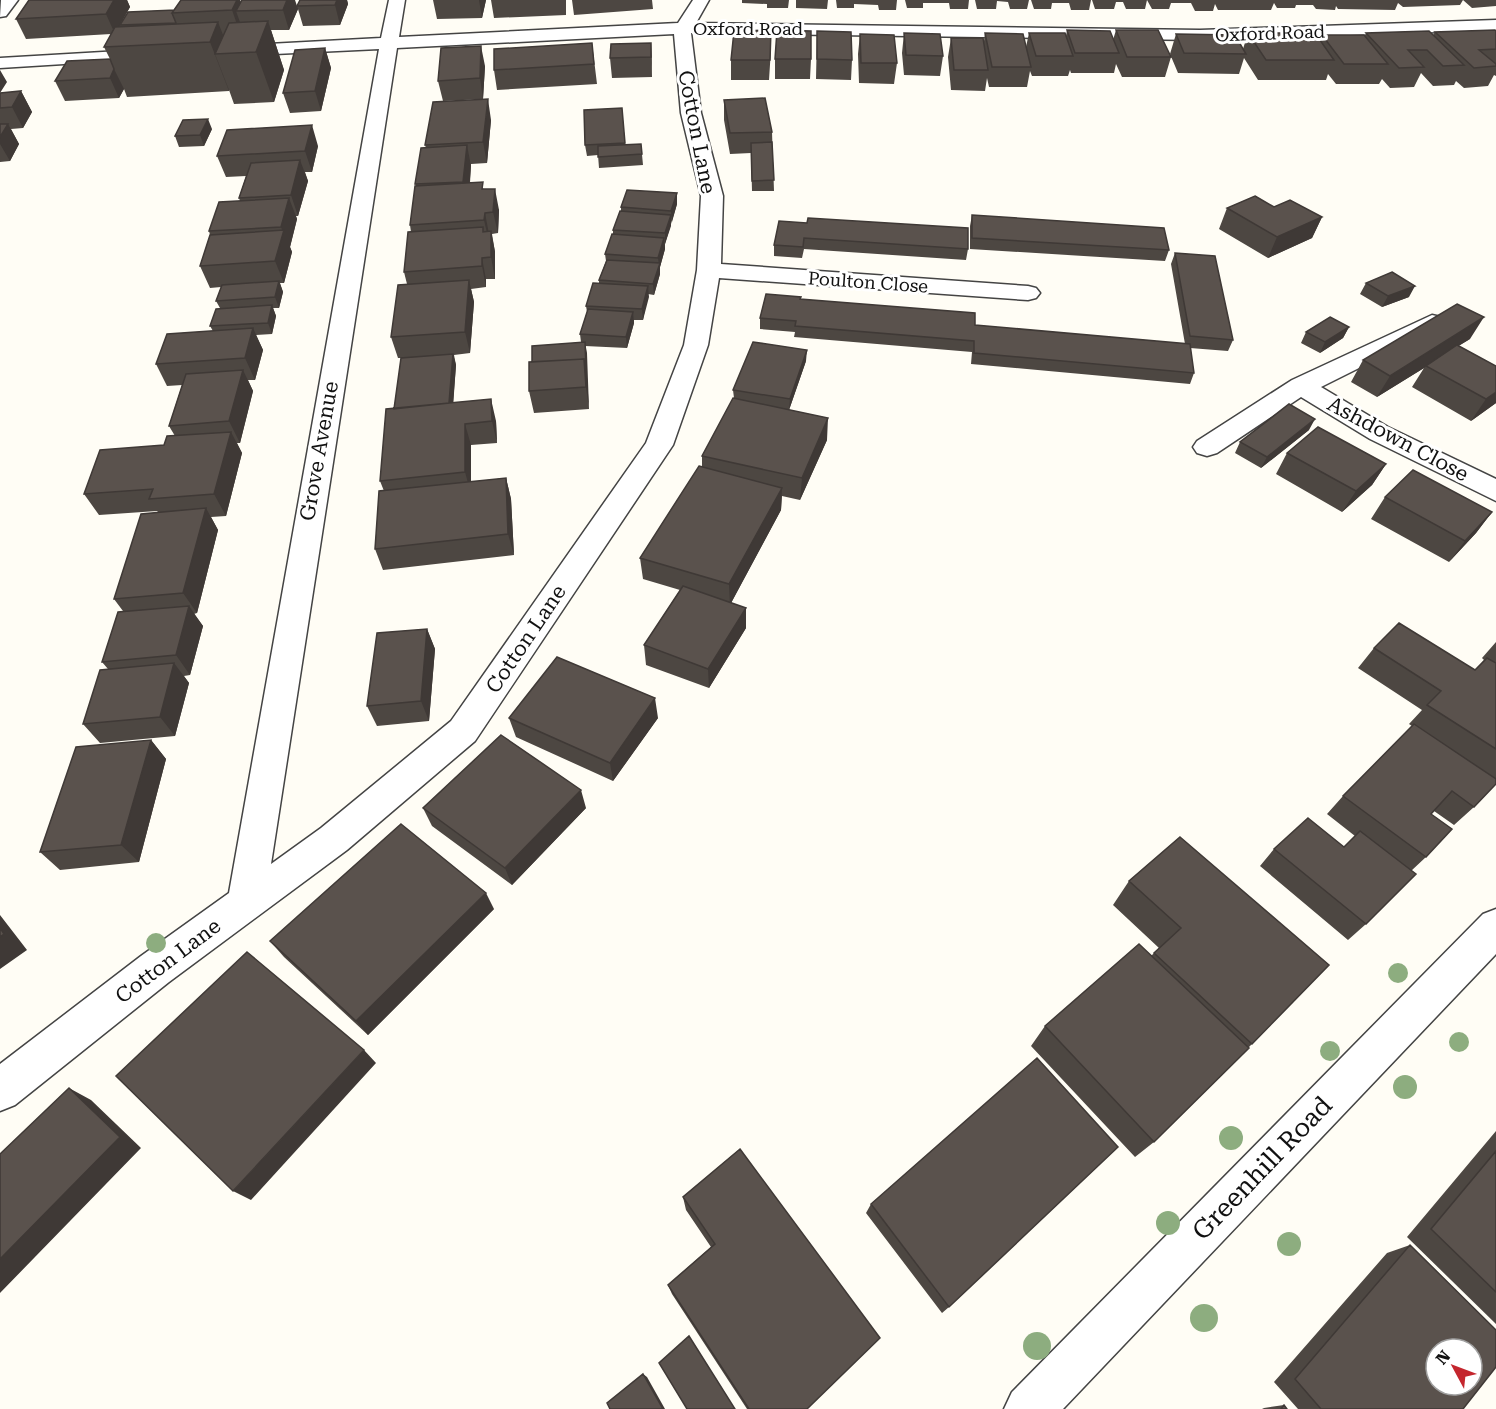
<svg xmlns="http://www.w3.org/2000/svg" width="1496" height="1409" font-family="'Roboto Serif',serif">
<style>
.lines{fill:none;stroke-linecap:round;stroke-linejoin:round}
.minor-casing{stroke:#444;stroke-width:3}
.minor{fill:#fff;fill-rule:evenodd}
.tree{fill:#8dad7f}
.wall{fill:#4d4742}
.shaded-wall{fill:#3f3936}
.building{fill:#5a524d;stroke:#3f3936;stroke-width:1.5;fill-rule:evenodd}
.labels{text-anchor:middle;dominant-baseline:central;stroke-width:6;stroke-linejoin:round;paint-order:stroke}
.far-street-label{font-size:18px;fill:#111;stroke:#fff}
.street-label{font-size:21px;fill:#111;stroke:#fff}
.near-street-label{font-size:26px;fill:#111;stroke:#fff}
</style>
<rect width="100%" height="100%" fill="#fffdf5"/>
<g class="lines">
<defs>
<path id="minor" d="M1,0H18L6,16L0,17Z
M389,0H405L399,37L678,23L693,0H709L696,23L1200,30L1496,20V30L1200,40L691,33L701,113L723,196L721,264L1028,286L1036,288L1040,293L1036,298L1028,300L719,278L708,345L673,445L475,741L347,850L169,982L15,1105L0,1111V1064L141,956L229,893L379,49L232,56L226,55L223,51L226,47L232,46L381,38ZM674,34L681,113L701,196L697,270L684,345L646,443L451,721L321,828L271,864L397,48Z
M154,49L160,50L163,54L160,58L0,68V58Z
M1432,315L1441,317L1444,322L1441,327L1321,387L1388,427L1496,479V501L1370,439L1301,397L1217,453L1207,456L1197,453L1193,447L1197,441L1292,380Z
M1496,909V954L1063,1409H1004L1012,1392L1483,914Z"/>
</defs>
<!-- minor casing -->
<use href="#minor" class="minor-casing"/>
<!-- minor -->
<use href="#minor" class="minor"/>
</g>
<!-- trees -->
<g class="tree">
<circle cx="156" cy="943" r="10"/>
<circle cx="1398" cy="973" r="10"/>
<circle cx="1459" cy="1042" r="10"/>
<circle cx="1330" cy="1051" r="10"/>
<circle cx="1405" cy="1087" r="12"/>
<circle cx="1231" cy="1138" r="12"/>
<circle cx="1168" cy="1223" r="12"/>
<circle cx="1289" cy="1244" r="12"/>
<circle cx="1204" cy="1318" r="14"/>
<circle cx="1037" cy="1346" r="14"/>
</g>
<!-- wall -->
<path class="wall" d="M29,0H127L130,7L120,24L174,10L181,0H240L241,2L297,6L300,0H347L348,4L340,25L303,26L298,9L289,30H271L284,70L274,102L234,104L229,90V91L127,97L124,89L119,98L65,101L55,81L110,59L104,47L111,34L26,39L16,19Z
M433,0H486L482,18L437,19Z
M491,0H566V15L494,18Z
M572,0H652L653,9L574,15Z
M742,0H789L788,8H767V4L742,3Z
M796,0H828L827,9L796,8Z
M836,0H897L896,10H879L878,5L854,4V8H837Z
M905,0H969L968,9H950L949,3H923V8H907Z
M975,0H1029L1027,9H1010L1008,2L997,1L996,9H977Z
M1031,0H1091L1089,10H1071L1069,3H1052L1051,9H1034Z
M1092,0H1496V6L1472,8L1463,0L1460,5L1403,7L1398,3L1395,10L1338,9L1336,6L1335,10L1316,9L1313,5H1296L1295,8H1277L1274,3L1271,10H1218L1215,4L1213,11H1195L1191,3H1171L1169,9H1152L1147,0L1145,9H1126L1123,2H1116L1114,9H1095Z
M1067,30L1113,40L1116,30L1171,57L1165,77H1122L1116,64L1114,73H1071L1070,70L1068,76H1032L1030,71L1027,87H989L987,78L985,91L951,90L948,57L951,38L984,41L985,33L1026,47L1029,33L1066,36Z
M817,31L852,60L851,80L816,79Z
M1496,31V76L1494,75L1488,86L1464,88L1456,81L1454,85L1433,86L1421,73L1414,87L1390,88L1382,79L1379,84H1336L1328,74L1326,80H1258L1244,58L1239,74L1178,73L1170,54L1176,34L1243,49L1248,33L1320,41L1322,35L1365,36L1366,33L1433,35L1435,32Z
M904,33L943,56L940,76L904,75L902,53Z
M860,34L897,63L894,84L859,83L858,54Z
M592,43L597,84L497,90L494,70Z
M651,43L652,77L612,78L610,58Z
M325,48L331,68L321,111L290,113L283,93Z
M771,49L769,80H731V60Z
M775,59H811L810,79H775Z
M485,66L483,99L443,101L438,81Z
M21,91L32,112L23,128L11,129L19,144L10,161L0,162V93Z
M724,100L772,132L774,191H752L751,153L730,154L724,120Z
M622,108L625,144H641L643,165L599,168L598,155L587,156L585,145Z
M491,120L487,163L471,164L470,183L484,189L499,210L498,233L492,234L495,252V279H486V287L471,289L474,302L470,353L454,355L456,365L453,403L496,421L497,443L471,445V482L506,478L511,499L514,555L383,570L375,549L384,491L380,481L394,409L401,358H398L391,337L407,284L404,272L411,232L410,225L416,186L415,184L426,148L425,145Z
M212,129L204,146L179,147L175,136Z
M318,146L312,172H305L308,181L298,216H296L297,219L290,247L292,252L284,283H280L283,292L279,308H273L276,316L272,334L256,335L263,350L255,380H248L253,391L240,443H237L242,453L226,516L211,517L218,530L197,613L194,614L203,626L190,675L184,676L189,683L175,736L100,743L83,724L108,669L102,662L123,611L114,599L158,512L157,511L99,515L84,494L164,445L175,436L169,426L182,385L167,386L156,364L213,331L210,326L220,308L216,301L221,287L210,288L200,266L210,235L209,231L240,201L239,198L246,176L226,177L217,156Z
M677,193V204L665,244V249L660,267V274L654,295L648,294L643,320H634V323L627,348L585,346L589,409L534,413L529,391L532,362L581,342L580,334L587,312L586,306L599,284V280L606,261L605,254L613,234V230L621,212V207Z
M1274,207L1322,217L1312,238L1268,258L1219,229L1227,208Z
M972,215L1169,250L1165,261L970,249V226Z
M779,221L968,249L966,260L804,249L802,258L774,256V245Z
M1175,253L1233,340L1228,351L1190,348L1194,373L1190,384L971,364L972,352L794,337L795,332L760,329V318L800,299L975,325L1185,344L1171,264Z
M1366,283L1409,297L1382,307L1360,294Z
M1349,327L1343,338L1320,353L1301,343L1306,332Z
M1470,339L1458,346L1496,403L1471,421L1412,387L1424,368L1377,397L1351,382L1363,360Z
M806,361L789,410L827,440L800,500L782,496L781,510L731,603L746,608V628L709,688L646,665L644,645L680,590L643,579L640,558L702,467V456L734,398L733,390Z
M1309,430L1261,468L1235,453L1240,442Z
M1287,453L1386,464L1372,485L1342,512L1276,474Z
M1385,497L1492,512L1476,533L1449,562L1371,519Z
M427,629L435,649L429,721L377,726L367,706Z
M1496,642V784L1474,807L1454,825L1434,811L1431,814L1426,857L1411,871L1366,924L1348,940L1260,866L1274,849L1344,847L1355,836L1327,814L1343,796L1412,726L1409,724L1422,710L1358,668L1374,648L1475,670L1484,660L1482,658Z
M509,718H658L613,781L516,737Z
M151,740L166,759L139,862L60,870L40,852Z
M423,808H586L512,885L432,826Z
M1180,837L1252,1044L1154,1142L1135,1157L1031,1046L1045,1026L1152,955L1159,948L1113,905L1129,881Z
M494,909L368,1035L284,957L270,941Z
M1496,1131V1324L1407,1237Z
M740,1149L807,1409H747L672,1294L668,1285L711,1247L686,1210L683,1197Z
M871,1204L949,1307L942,1313L866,1213Z
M1410,1245L1463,1409H1298L1274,1382L1387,1253Z
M1284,1405L1287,1409H1262L1264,1408Z"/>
<!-- shaded-wall -->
<path class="shaded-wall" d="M114,0H127L130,7L115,34L106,14Z
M237,0H240L244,11H236L241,25L239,30L232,10Z
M287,0H295L298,9L289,30L283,10Z
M337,0H347L348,4L340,25L335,5Z
M479,0H486L482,18Z
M268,21L284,70L274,102L256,52Z
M218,22L230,53L215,54L229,90V91L210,42Z
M651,43L652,63V77L651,57Z
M481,46L485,66L483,99L480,78Z
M325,48L331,68L321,111L315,91Z
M114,69L124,89L119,98L110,78Z
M0,70L7,82L0,93Z
M21,91L32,112L23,128L12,107Z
M488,99L491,120L487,163L483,142Z
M208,119L212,129L204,146L200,135Z
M8,124L19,144L10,161L0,144V137Z
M312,125L318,146L312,172L305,151Z
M467,145L471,166L468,203L463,182Z
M300,160L308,181L298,216L291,195Z
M495,189L499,210L498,233L493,212Z
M677,193V204L672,222L671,211Z
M289,198L297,219L290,247L292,252L284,283L275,261L283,232L281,227Z
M485,213L489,234V242L484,220Z
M671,215V226L665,244V233Z
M1322,217L1312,238L1268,258L1277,237Z
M491,231L495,252V279L491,257Z
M664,238L665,249L660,267V274L654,295L653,284L659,265L658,258Z
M482,258L486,279V287L482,266Z
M469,280L474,302L470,353L465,332Z
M279,281L283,292L279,308L275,297Z
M648,286L649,297L643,320L642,309Z
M1415,286L1409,297L1382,307L1388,296Z
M272,305L276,316L272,334L268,323Z
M633,312L634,323L627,348L626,337Z
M1484,317L1470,339L1426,366L1424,368L1377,397L1390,376Z
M1349,327L1343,338L1320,353L1325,342Z
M253,328L263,350L255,380L245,358Z
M585,342L587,353L589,409L586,387L584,359Z
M807,350L806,361L789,410L790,399Z
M453,354L456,365L452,421L449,410Z
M243,370L253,391L240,443L229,421Z
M1496,392V403L1471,421L1486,399Z
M491,399L496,421L497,443L492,421Z
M828,418L827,440L800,500L802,478Z
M1315,419L1309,430L1261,468L1267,457Z
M465,424L471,445V494L465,472Z
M231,432L242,453L226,516L214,494Z
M1386,464L1372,485L1342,512L1356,491Z
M506,478L511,499L514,555L508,534Z
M782,488L781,510L730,605L729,584Z
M206,508L218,530L197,613L183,593Z
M1492,512L1476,533L1449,562L1465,541Z
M189,606L203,626L190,675L176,655Z
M746,608V628L709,688L708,669Z
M427,629L435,649L429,721L421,701Z
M174,663L189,683L175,736L160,717Z
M655,698L658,718L613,781L610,763Z
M151,740L166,759L139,862L121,845Z
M581,790L586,808L512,885L505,868Z
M486,893L494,909L368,1035L356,1021Z
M0,915L27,950L0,969Z
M364,1050L376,1063L251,1200L233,1191Z
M69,1088L91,1100L141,1148L0,1293V1259Z
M643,1374L647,1377L665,1409H663Z"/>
<!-- building -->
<path class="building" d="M29,0H114L106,14L16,19Z
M181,0H237L232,10L172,13Z
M242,0H287L283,10L236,11Z
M300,0H337L335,5L297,6Z
M174,10L172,13L176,23L120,25L128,12Z
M268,21L256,52L215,54L229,23Z
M218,22L210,42L104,47L115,27Z
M771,30L770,60H731L734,31Z
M777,30L811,31V59H775Z
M1067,30L1110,31L1119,53H1075Z
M1116,30H1158L1171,57H1127Z
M1495,30L1496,31V49L1479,50L1496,64V66L1474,68L1435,32Z
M817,31L851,32L852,60L817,59Z
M1429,31L1464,65L1443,66L1427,50H1408L1424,67L1399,68L1366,33Z
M904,33L940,34L943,56L906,55Z
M985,33L1023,34L1031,67H992Z
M1029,33H1065L1073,56H1036Z
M1248,33H1315L1334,60H1266Z
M860,34L894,35L897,63H861Z
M1176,34L1235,35L1246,54L1184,53Z
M1322,35H1364L1388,64H1344Z
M951,38H983L988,70H954Z
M592,43L594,64L494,70V49Z
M651,43V57L610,58L611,44Z
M481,46L480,78L438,81L441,48Z
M325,48L315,91L283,93L295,50Z
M110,59L114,69L110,78L55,81L67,61Z
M21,91L12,107L0,108V93Z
M765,98L772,132L730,133L724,100Z
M488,99L483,142L425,145L433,102Z
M622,108L625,143L585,145L584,110Z
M208,119L200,135L175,136L183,120Z
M0,124H8L0,137Z
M312,125L305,151L217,156L227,130Z
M772,142L774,180L752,181L751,143Z
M641,144L642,154L598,157V146Z
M467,145L463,182L415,184L421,148Z
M300,160L291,195L239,198L251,163Z
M483,182L482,189H495L493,212L485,213L484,220L410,225L415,186Z
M627,190L677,193L671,211L621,207Z
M1255,196L1274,207L1290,200L1322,217L1277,237L1227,208Z
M289,198L281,227L209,231L219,202Z
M620,211L671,215L665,233L613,230Z
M972,215L1164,228L1169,250L972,238Z
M808,218L968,228V249L804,238L803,247L774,245L779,221L807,223Z
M483,227V232L491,231V257L482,258V266L404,272L408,232Z
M284,230L275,261L200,266L210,235Z
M612,234L664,238L658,258L605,254Z
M1175,253L1215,256L1233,340L1190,336Z
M607,260L660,263L653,284L599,280Z
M1392,272L1415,286L1388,296L1366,283Z
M469,280L465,332L391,337L398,285Z
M279,281L275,297L216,301L222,285Z
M593,283L648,286L642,309L586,306Z
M766,294L801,297L800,299L975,313V325L1190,344L1194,373L974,353V341L795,326L796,321L760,318Z
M1457,304L1484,317L1390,376L1363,360Z
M272,305L268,323L210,326L216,309Z
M588,309L633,312L626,337L580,334Z
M1330,317L1349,327L1325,342L1306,332Z
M253,328L245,358L156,364L167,334Z
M585,342L586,369L584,359L532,362V346Z
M753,342L807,350L790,399L733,390Z
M1457,345L1496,366V392L1486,399L1426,366Z
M453,354L449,403L394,409L401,358Z
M584,359L586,387L529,391V362Z
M243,370L229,421L169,426L186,374Z
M733,398L828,418L802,478L702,456Z
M491,399L492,421L465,424V472L380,481L386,409Z
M1289,404L1315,419L1267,457L1240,442Z
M1318,427L1386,464L1356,491L1287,453Z
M231,432L214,494L149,499L153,489L84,494L100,450L164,445L167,436Z
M699,466L782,488L729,584L640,558Z
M1413,470L1492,512L1465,541L1385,497Z
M506,478L508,534L375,549L379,491Z
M206,508L183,593L114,599L141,514Z
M683,586L746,608L708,669L644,645Z
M189,606L176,655L102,662L118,612Z
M1399,623L1475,670L1487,658L1496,663V749L1427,705L1441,691L1374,648Z
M427,629L421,701L367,706L377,633Z
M557,657L655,698L610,763L509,718Z
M174,663L160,717L83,724L100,670Z
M1414,724L1496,779V784L1474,807L1452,791L1431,814L1452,829L1426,857L1343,796Z
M501,735L581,790L505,868L423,808Z
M151,740L121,845L40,852L76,747Z
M1308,818L1344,847L1360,831L1416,874L1366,924L1274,849Z
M401,824L486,893L356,1021L270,941Z
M1180,837L1329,965L1252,1044L1154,953L1181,928L1129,881Z
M0,928L4,934L0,937Z
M1139,944L1249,1048L1154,1142L1045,1026Z
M247,952L364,1050L233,1191L116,1076Z
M1037,1058L1118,1147L949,1307L871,1204Z
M69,1088L120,1137L0,1259V1154Z
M740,1149L880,1338L807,1409H749L668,1285L715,1244L683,1197Z
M1496,1151V1292L1431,1229Z
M1410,1245L1496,1330V1367L1463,1409H1321L1295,1379ZM1436,1349H1472V1385H1436Z
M689,1336L735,1409H687L659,1363Z
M643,1374L663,1409H610L607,1403Z
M1284,1405L1287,1409H1281Z"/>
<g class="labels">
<!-- far-street labels -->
<g class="far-street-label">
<text x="748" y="28">Oxford Road</text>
<text transform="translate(1270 33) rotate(-2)">Oxford Road</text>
<text transform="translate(868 282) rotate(4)">Poulton Close</text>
</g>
<!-- street labels -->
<g class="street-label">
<text transform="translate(697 132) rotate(79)">Cotton Lane</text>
<text transform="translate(1398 439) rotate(28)">Ashdown Close</text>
<text transform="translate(319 451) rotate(-80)">Grove Avenue</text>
<text transform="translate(526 639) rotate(-56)">Cotton Lane</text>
<text transform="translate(168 961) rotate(-37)">Cotton Lane</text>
</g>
<!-- near-street labels -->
<g class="near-street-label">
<text transform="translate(1262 1168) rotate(-46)">Greenhill Road</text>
</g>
</g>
<!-- north arrow -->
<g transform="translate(1454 1367) rotate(311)"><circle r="28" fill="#ffffff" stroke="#a0a0a0" stroke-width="1.5"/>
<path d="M0-4.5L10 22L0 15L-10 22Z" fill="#c4262e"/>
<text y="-9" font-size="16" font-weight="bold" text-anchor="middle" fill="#111111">N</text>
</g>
</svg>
